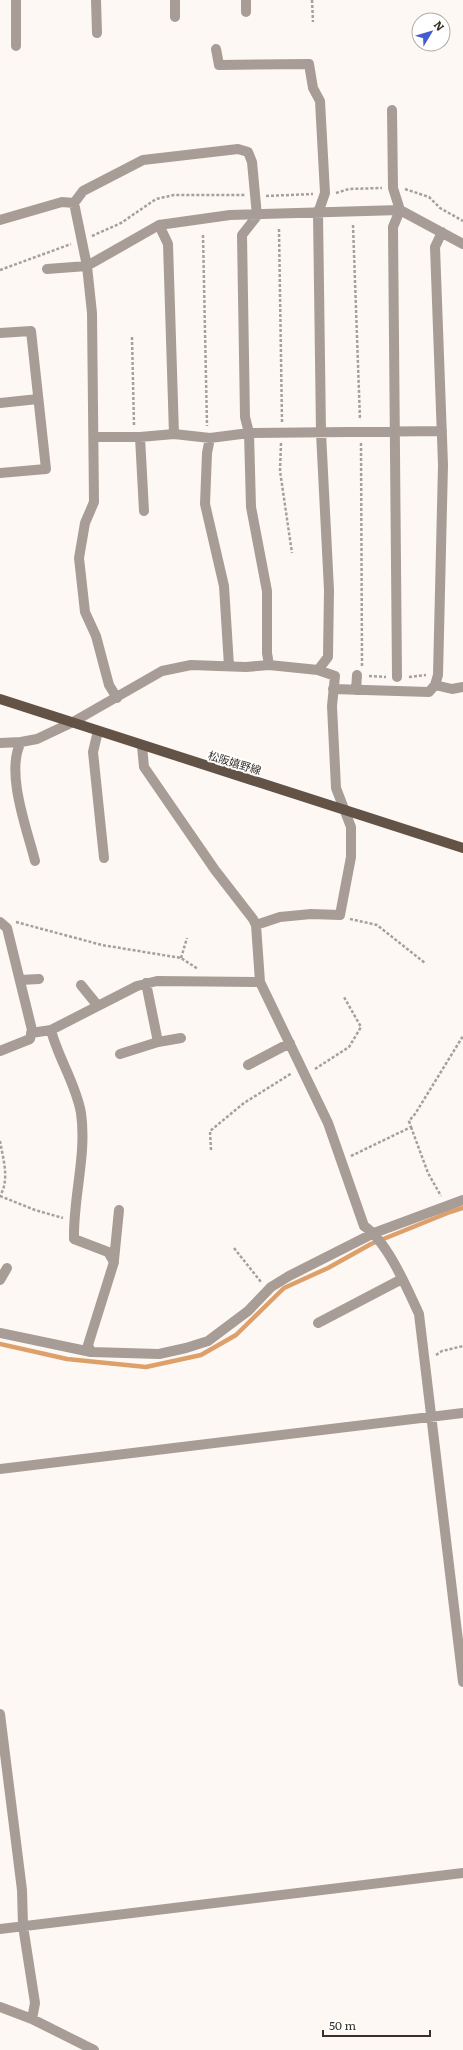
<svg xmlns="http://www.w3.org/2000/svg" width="463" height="2050" font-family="Literata,'Noto Sans JP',serif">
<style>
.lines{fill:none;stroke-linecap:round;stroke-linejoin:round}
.stream{stroke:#dea06b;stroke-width:4.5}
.path{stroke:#a6a09a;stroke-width:2.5;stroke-dasharray:3 2;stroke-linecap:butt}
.minor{stroke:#a79d96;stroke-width:10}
.major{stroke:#635346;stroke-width:10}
.labels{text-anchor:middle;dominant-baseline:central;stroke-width:4;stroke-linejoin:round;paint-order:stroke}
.street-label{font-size:11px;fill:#372f28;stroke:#fff}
</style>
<rect width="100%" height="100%" fill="#fdf8f4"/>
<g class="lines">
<!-- stream -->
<path class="stream" d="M0,1344L67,1359L146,1367L201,1355L236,1335L284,1288L328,1268L371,1244L450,1212L463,1208"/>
<!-- path -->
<path class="path" d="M312,0L313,22
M405,189L429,197L440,208L463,221
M336,193L349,189L382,188
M266,196L313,194
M353,225L360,420
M279,229L282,422
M203,235L207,426
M92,236L121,223L156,199L174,195H245
M0,270L71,244
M132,337L134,425
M281,443L280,471L292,553
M361,443L362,666
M369,676L386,677
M409,677L426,675
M350,919L377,925L425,963
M16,922L102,945L181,958L198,969
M181,958L187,938
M315,1069L349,1047L361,1027L344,997
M411,1127L428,1173L441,1196
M0,1141C3,1159 10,1179 0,1196
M211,1150L210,1131L244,1103L292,1073
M351,1156L411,1127L409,1121L415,1114L463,1036
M0,1196L35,1210L63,1218
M234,1248L261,1282
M436,1355L442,1351L463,1346"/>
<!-- minor -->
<path class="minor" d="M16,0V46
M96,0L97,33
M246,12V0
M175,17V0
M216,49L219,65L309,64L313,88L320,101L325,193L318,213L321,433L329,590L328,657L318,670
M392,110L393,188L400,210L393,227L397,677
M0,220L62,202L74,203L83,191L143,160L238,149L248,152L252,162L257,216L242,235L245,417L249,433L251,507L267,591V653L269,665
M47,269L87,266L74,203
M0,333L31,331L46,469L0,473
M0,403L38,399
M174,434L210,438L249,433L442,431
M94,437H140L174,434L168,244L159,225
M140,437L144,511
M210,438L207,453L205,504L224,586L229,666
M435,685L438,675L443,465L435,247L442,232
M333,689L429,692L435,685L452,689L463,687
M356,690L357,675
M117,698L109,685L96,636L85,612L79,558L85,523L94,502L92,313L87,266L159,225L230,215L400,210L463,244
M98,731L93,752L104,858
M21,742C5,772 27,829 35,861
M0,743L21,742L37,739L73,722L162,671L191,665L246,667L269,665L318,670L335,676L332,706L336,788L351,827V857L340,915L311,914L280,917L256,925
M142,746L144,767L215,870L253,919L256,925L260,982L328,1123L364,1226C387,1241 407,1288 419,1314L463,1682
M0,922L7,928L32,1030L30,1039L0,1051
M20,980L39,979
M146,983L158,1042L181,1038
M81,985L98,1006
M51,1030C58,1058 76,1084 81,1113C87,1155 73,1197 74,1239L108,1252L114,1262L88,1345L91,1352
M31,1033L51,1030L137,986L157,981L260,982
M120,1054L158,1042
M248,1065L290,1043
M114,1260L119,1210
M0,1280L7,1268
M318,1323L402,1279
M0,1333L91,1352L159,1354L186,1348L208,1341L248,1311L271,1287L289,1276L374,1233L463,1200
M0,1469L463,1413
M0,1714L22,1890L23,1926L35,2003L32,2019
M0,1929L463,1873
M0,2007L32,2019L94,2050"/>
<!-- major -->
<path class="major" d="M0,699L463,848"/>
</g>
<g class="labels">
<!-- street labels -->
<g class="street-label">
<text transform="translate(235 762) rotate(17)">松阪嬉野線</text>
</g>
</g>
<!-- north arrow -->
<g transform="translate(431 32) rotate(52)"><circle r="19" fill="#ffffff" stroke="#afaca9"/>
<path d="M0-3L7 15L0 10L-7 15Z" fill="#465bcf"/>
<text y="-6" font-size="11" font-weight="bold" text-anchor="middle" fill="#372f28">N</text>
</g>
<!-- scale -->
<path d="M323 2030v6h107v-6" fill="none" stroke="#372f28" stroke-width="2"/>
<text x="329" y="2030" font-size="12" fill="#372f28" stroke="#ffffff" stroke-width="3" paint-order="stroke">50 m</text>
</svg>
